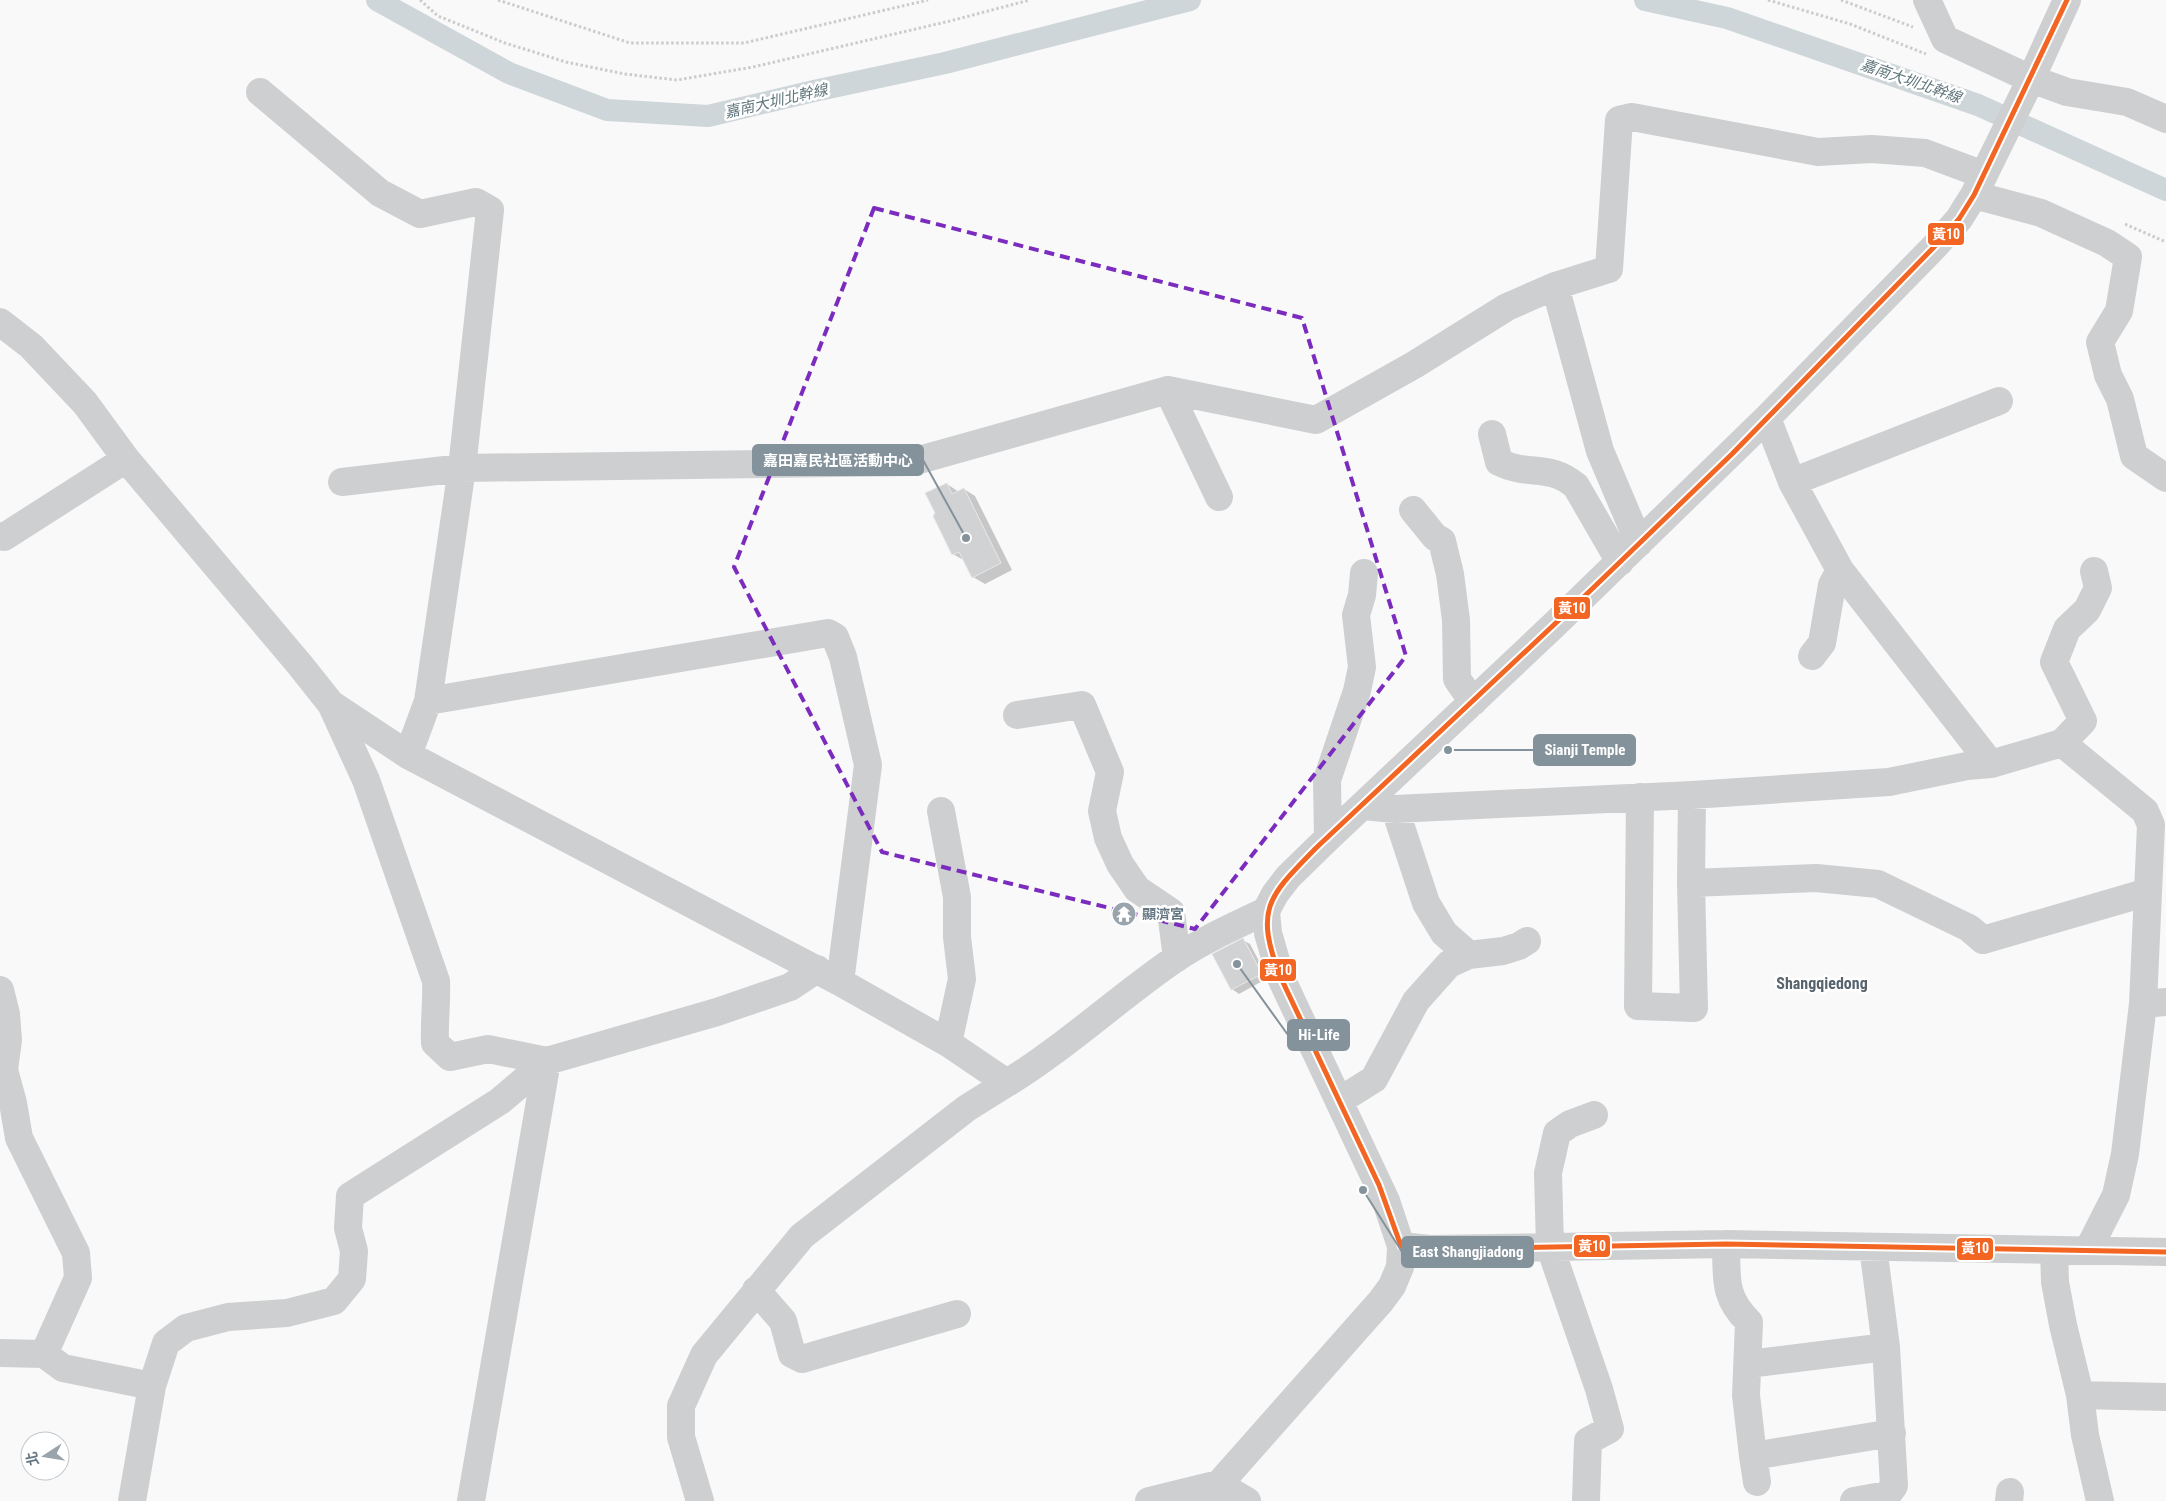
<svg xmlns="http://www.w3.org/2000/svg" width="2166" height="1501" font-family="'Roboto Condensed','Noto Sans TC',sans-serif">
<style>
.shadow{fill:#0003}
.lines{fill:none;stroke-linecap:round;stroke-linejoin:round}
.canal{stroke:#ced6d9;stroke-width:22}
.building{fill:#d0d2d3;stroke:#e8e8e8}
.path{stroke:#cbcccd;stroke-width:3;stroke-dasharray:2.5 2.5;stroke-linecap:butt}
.minor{stroke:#cecfd0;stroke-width:28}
.bus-1-casing{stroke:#fff;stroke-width:9}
.bus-1{stroke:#f26522;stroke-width:5}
.marked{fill:none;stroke:#7b2cbf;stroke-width:4;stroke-dasharray:10 6;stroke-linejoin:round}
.labels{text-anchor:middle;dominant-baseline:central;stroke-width:5;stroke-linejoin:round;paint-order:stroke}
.poi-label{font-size:14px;font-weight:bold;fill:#657683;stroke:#fff;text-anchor:start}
.water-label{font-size:15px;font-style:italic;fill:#60757c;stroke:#fff}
.quarter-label{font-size:16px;font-weight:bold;fill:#57646e;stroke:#fff}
.leader{fill:none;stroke:#84929c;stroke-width:2}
.callout-dot{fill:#84929c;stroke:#fff;stroke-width:2}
.callout{fill:#84929c;stroke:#84929c;stroke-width:2}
.callout-label{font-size:15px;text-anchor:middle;font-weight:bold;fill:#fff}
.line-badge{stroke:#fff;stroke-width:2}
.badge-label{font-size:14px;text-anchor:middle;font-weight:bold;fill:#fff}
</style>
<rect width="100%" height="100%" fill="#f9f9f9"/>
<!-- shadow -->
<path class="shadow" d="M947,484L959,492L964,489L975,496L1012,570L985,584L973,577L965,561L953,554Z
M1243,940L1250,944L1268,978L1239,994L1232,989Z"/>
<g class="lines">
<!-- canal -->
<path class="canal" d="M377,0L509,73L607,110L708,116L814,91L945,63L1190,0
M1645,0L1727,18L1978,105L2166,190"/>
</g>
<!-- building -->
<path class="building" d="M947,483L952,494L964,488L1001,563L972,578L959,552L952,555L933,516L935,513L925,493Z
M1243,938L1262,974L1231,990L1212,954Z"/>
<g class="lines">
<!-- path -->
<path class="path" d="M420,0L438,16L505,43L566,62L625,74L677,80L753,67L950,21L1030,0
M498,0L630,43H744L928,0
M1768,0L1850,24L1926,54
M1841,0L1913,27
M2125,224L2166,242"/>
<!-- minor -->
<path class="minor" d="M1927,0L1945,39L2031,79L2067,92L2127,102L2166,119
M260,92L380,193L420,214L476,202L490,210L462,468L428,701L408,755
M1974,195L2041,213L2107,243L2128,257L2119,311L2100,342L2108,375L2120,399L2134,456L2166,478
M1555,286L1600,451L1639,543
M0,322L31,346L85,403L126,459L300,665L331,704L408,755L840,982L948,1043L1007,1083C1066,1047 1118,998 1175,959C1203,940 1236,925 1266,911
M1168,390L1219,497
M1767,418L1792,482L1840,570L1991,764
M1492,434L1499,462C1529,477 1549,463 1576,486L1620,562
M342,482L462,468L912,462L1168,390L1316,420L1414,365L1507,307L1555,286L1609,269L1619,120L1632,117L1818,152L1872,149L1925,153L1984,175
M1792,482L1999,401
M1413,510L1435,537L1442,541L1450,574L1456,620L1457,679L1473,702
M0,536L4,537L126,459
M1812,656L1822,643L1832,585L1840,570
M428,701L828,633L835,637L843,657L868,765L840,982
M331,704L366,780L436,981C437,1002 434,1022 435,1043L450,1057L488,1049L547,1061L471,1501
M1017,715L1082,705L1110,772L1102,811L1108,838L1120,864L1137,889L1171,912L1177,958
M2062,743L2083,721L2054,662L2067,629L2087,610L2098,588L2094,571
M1640,797L1638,1006L1694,1008L1691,883L1692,795
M1363,806L1395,809L1692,795L1889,782L1967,766L1991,764L2062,743L2145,811L2151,825L2143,1004L2125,1154L2116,1195L2088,1250
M1395,809L1426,903L1444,933L1469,955
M941,811L957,897V937L962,979L948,1043
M1328,838L1327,780L1357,691L1362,667L1356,615L1362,595L1364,573
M1691,883L1816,878L1878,884L1969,928L1983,940L2148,892
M0,990L6,1014L8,1040L4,1070L13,1103L19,1138L76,1253L78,1278L44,1354
M2143,1004L2166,1002
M1339,1101L1374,1079L1416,1001L1449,964L1469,955L1503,951L1519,946L1527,941
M1726,1244C1727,1278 1723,1297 1749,1322L1746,1395L1753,1456L1757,1482
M1401,1246L1430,1249L1726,1244L2166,1252
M2054,1250L2055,1282L2063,1325L2080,1395L2085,1435L2100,1501
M756,1290L783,1321L792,1354L802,1359L957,1314
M0,1353L44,1354L63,1368L152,1386
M1748,1364L1886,1347
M2080,1395L2166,1397
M1753,1456L1892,1433
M132,1501L152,1386L166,1343L186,1328L228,1317L287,1313L334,1301L352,1279L354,1251L348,1228L350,1196L500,1101L547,1061L717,1012L790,987L817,969
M700,1501L681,1437V1406L704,1355L802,1236L967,1108L1007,1083
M1149,1501L1218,1484L1247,1501
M1204,1501L1381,1301L1392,1286L1400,1267L1401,1246L1386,1201L1281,978L1268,933L1266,911L1275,894L1288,877L1328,838L1554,625L1767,418L1935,246L1959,219L1974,195L2031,79L2067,0
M1586,1501L1588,1441L1610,1429L1599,1389L1550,1247L1548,1173L1557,1133L1570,1124L1594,1115
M1854,1501L1887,1495L1894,1486L1886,1347L1873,1247
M2009,1501L2010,1492"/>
<defs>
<path id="bus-1" d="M1401,1246L1379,1185L1280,976C1254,908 1269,896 1316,848L1592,589L1732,454L1935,246L1959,219L1974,195L2067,0
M1401,1246L1430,1249L1726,1244L2166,1252"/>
</defs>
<!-- bus-1 casing -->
<use href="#bus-1" class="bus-1-casing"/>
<!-- bus-1 -->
<use href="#bus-1" class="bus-1"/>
</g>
<!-- marked area -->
<path class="marked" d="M874,208L1302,318L1406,656L1195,929L882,852L734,567Z"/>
<!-- icons -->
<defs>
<symbol id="temple-disc" viewBox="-11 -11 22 22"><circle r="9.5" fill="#99a4ac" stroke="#fff"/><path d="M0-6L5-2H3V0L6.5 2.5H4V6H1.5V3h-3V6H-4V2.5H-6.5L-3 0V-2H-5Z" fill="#fff"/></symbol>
</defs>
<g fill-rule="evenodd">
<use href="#temple-disc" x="1110" y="900" width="28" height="28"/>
</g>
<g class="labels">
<!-- poi labels -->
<g class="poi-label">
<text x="1142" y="914">顯濟宮</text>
</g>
<!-- water labels -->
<g class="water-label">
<text transform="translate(1911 81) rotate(19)">嘉南大圳北幹線</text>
<text transform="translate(776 101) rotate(-13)">嘉南大圳北幹線</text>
</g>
<!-- quarter labels -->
<g class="quarter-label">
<text x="1822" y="983">Shangqiedong</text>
</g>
</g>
<!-- callouts -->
<path class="leader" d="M966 538L923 460M1448 750L1534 750M1237 964L1288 1035M1363 1190L1402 1252"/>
<g class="callout-dot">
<circle cx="966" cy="538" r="5"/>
<circle cx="1448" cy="750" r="5"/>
<circle cx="1237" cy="964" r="5"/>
<circle cx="1363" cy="1190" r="5"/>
</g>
<g class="callout">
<rect x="753" y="445" width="170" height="30" rx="5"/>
<rect x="1534" y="735" width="101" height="30" rx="5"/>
<rect x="1288" y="1020" width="61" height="30" rx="5"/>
<rect x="1402" y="1237" width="131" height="30" rx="5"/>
</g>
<g class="callout-label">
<text x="838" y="466">嘉田嘉民社區活動中心</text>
<text x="1585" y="755">Sianji Temple</text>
<text x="1319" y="1040">Hi-Life</text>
<text x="1468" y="1257">East Shangjiadong</text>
</g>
<g class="line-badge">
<rect x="1927" y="222" width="38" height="24" rx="5" fill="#f26522"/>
<rect x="1553" y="596" width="38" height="24" rx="5" fill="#f26522"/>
<rect x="1259" y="958" width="38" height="24" rx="5" fill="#f26522"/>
<rect x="1573" y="1234" width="38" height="24" rx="5" fill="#f26522"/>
<rect x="1956" y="1237" width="38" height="24" rx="5" fill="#f26522"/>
</g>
<g class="badge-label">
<text x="1946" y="239">黃10</text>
<text x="1572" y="613">黃10</text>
<text x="1278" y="975">黃10</text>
<text x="1592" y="1251">黃10</text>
<text x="1975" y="1253">黃10</text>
</g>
<!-- north arrow -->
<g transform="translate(45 1456) rotate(258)"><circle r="24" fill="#ffffff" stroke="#c1c8cd"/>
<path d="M0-4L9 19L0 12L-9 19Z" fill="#99a4ac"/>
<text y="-8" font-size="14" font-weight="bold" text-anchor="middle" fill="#657683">北</text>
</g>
</svg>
